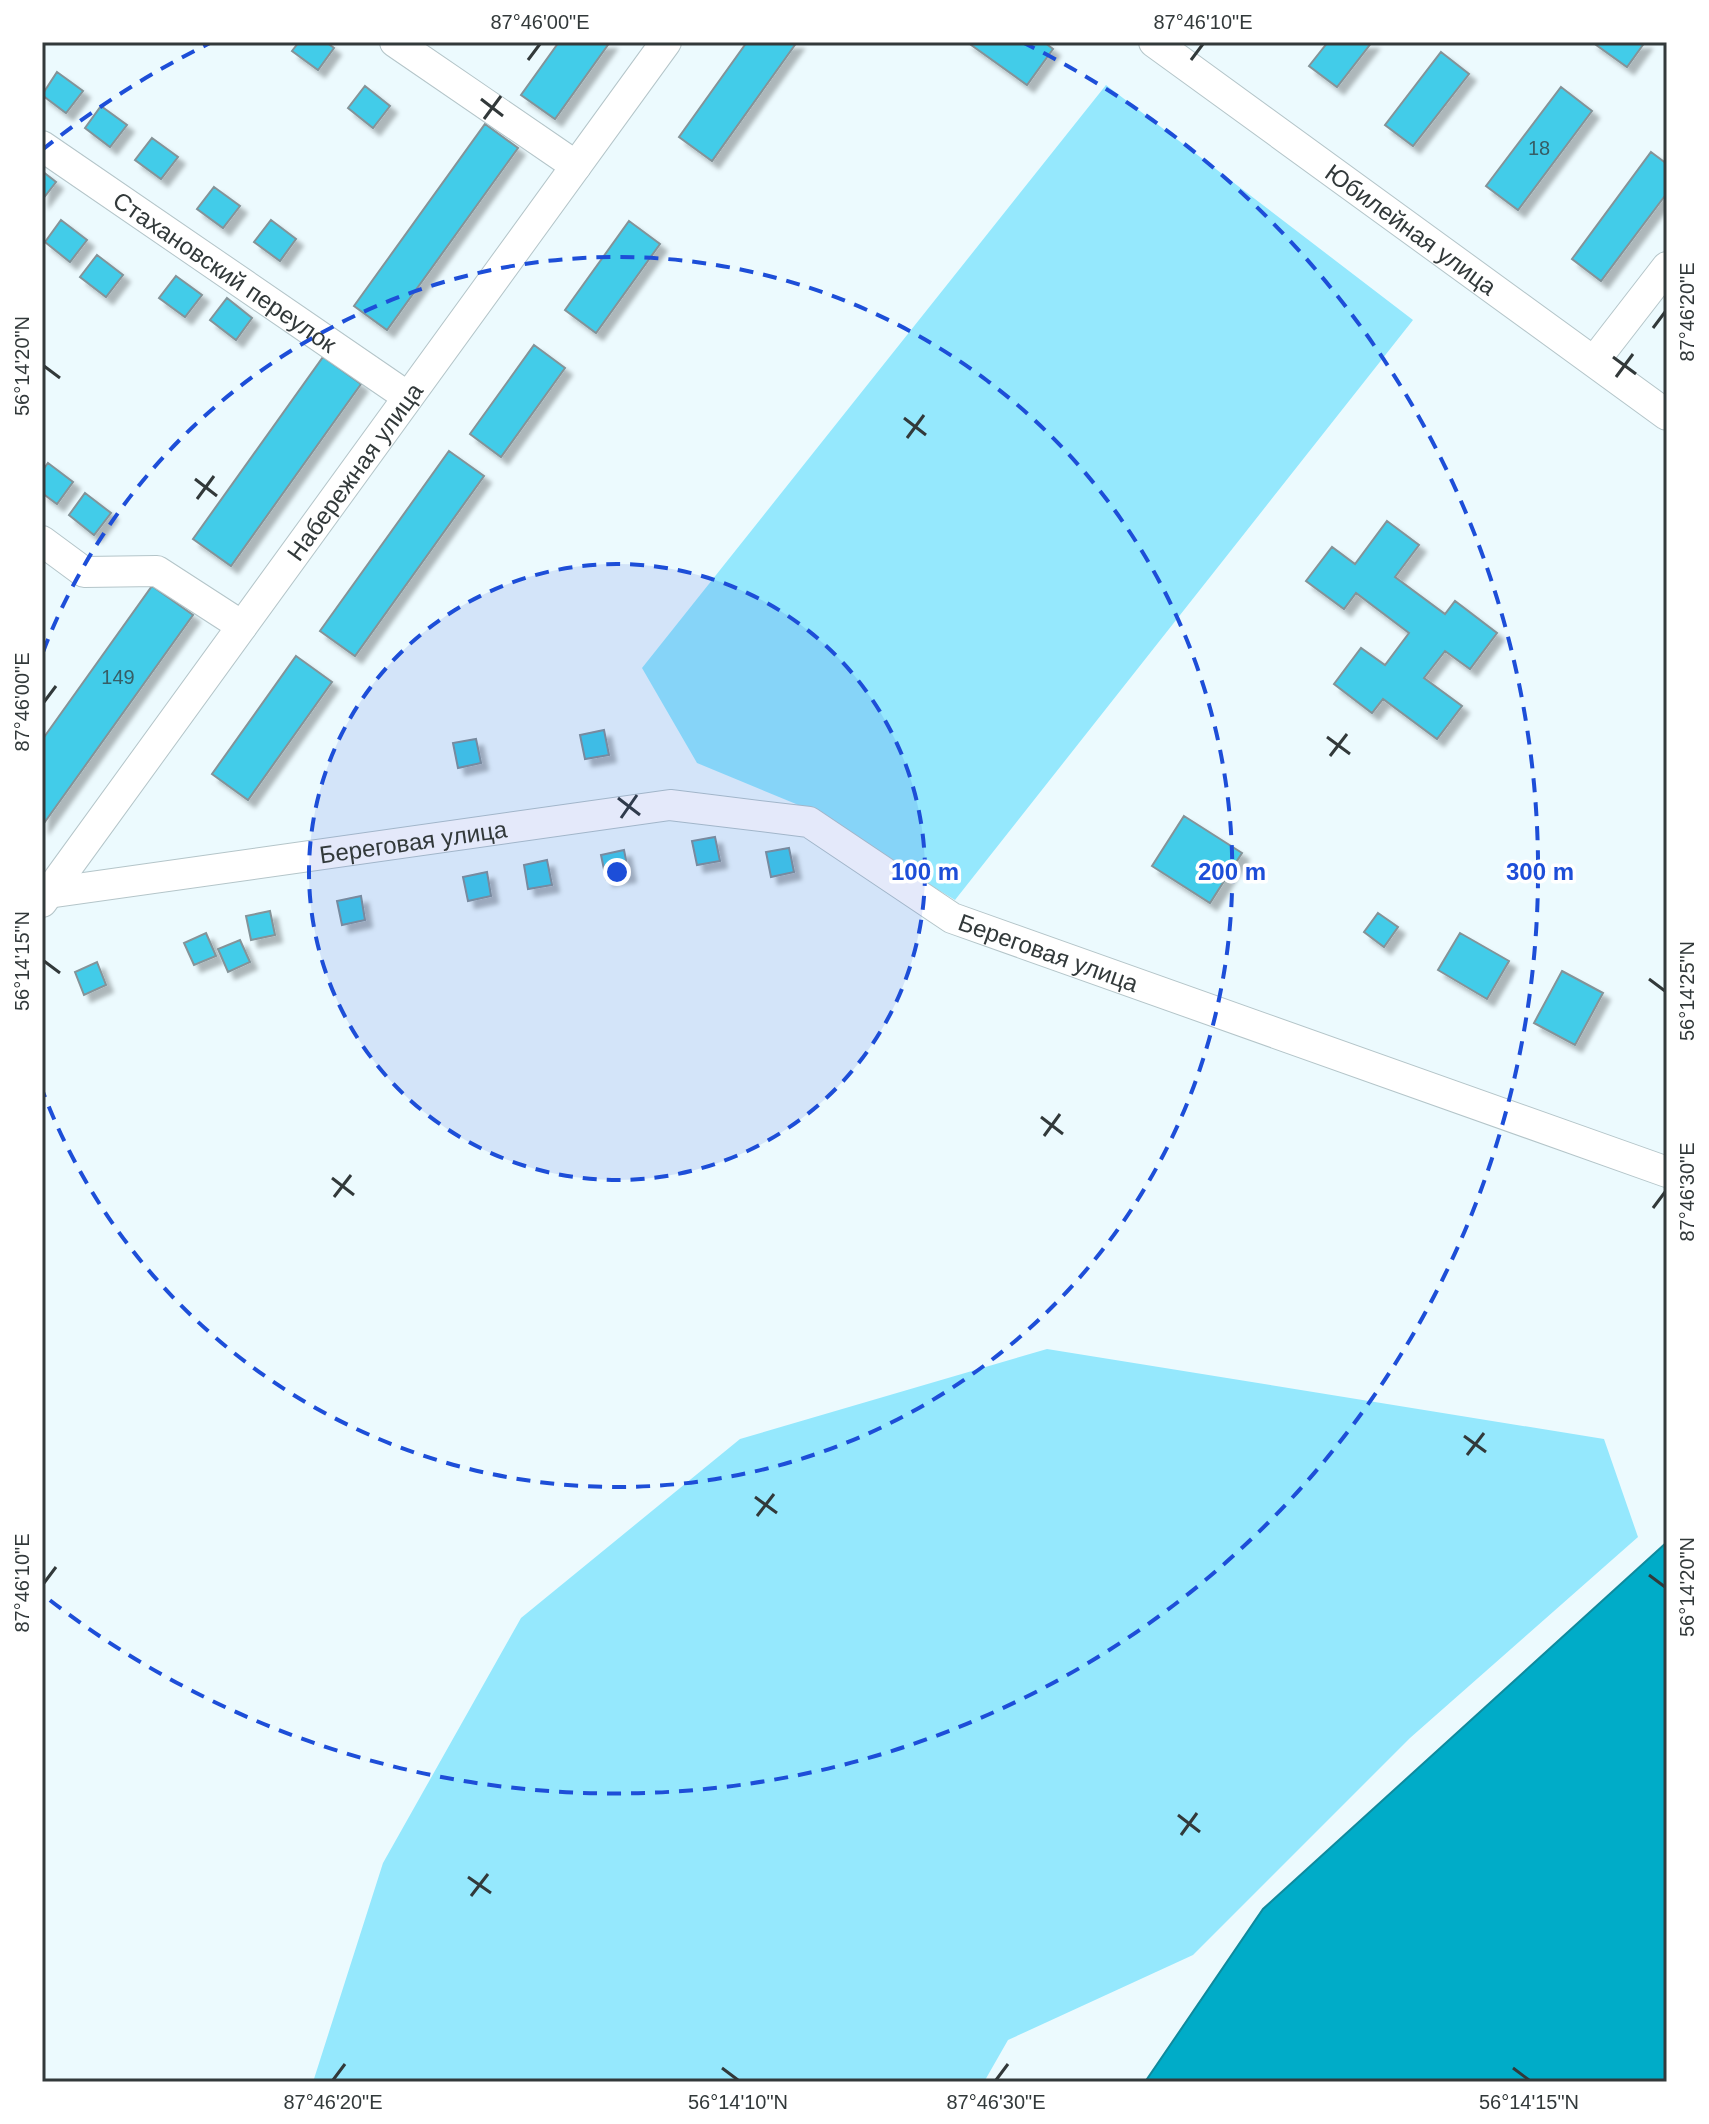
<svg xmlns="http://www.w3.org/2000/svg" width="1709" height="2124" font-family="Helvetica,sans-serif">
<style>
.green{fill:#95e8fd}
.water{fill:#00acc8;stroke:#0f8a9d;stroke-width:2}
.building{fill:#43cce9;stroke:#849398;stroke-width:2;filter:url(#shadow)}
.lines{fill:none;stroke-linecap:round;stroke-linejoin:round}
.minor-casing{stroke:#b4c5c9;stroke-width:32}
.minor{stroke:#fff;stroke-width:30}
.ticks{fill:none;stroke:#32393a;stroke-width:3}
.ring{fill:none;stroke:#1d4ed8;stroke-width:4;stroke-dasharray:14 10}
.labels{text-anchor:middle;dominant-baseline:central;stroke-width:7;stroke-linejoin:round;paint-order:stroke}
.number-label{font-size:20px;fill:#365e66}
.street-label{font-size:24px;fill:#32393a;stroke:#fff}
.centre{fill:#1d4ed8;stroke:#fff;stroke-width:4}
.ring-label{font-size:24px;text-anchor:middle;font-weight:bold;fill:#1d4ed8;stroke:#fff;stroke-width:7;stroke-linejoin:round;paint-order:stroke}
.neatline{fill:none;stroke:#32393a;stroke-width:3}
.ticks-label{font-size:20px;text-anchor:middle;fill:#32393a}
</style>
<defs>
<filter id="shadow"><feDropShadow dx="7" dy="7" stdDeviation="2" flood-color="#0004"/></filter>
</defs>
<rect width="100%" height="100%" fill="#ecfafe"/>
<!-- green -->
<path class="green" d="M1106,85L1413,320L955,900L796,804L697,763L642,668Z
M1047,1349L1604,1439L1638,1537L1410,1738L1193,1955L1008,2040L984,2082H313L383,1863L521,1618L740,1439Z"/>
<!-- water -->
<path class="water" d="M1667,1542V2082H1145L1263,1909Z"/>
<!-- building -->
<path class="building" d="M299,42H326L334,48L318,70L292,51Z
M559,42H610L555,119L521,95Z
M747,42H797L712,161L679,137Z
M967,42H1044L1053,49L1027,85Z
M1328,42H1372L1337,87L1309,66Z
M1592,42H1645L1627,67Z
M1441,52L1469,74L1413,146L1385,125Z
M57,72L83,91L66,113L42,95Z
M365,86L390,106L373,128L348,108Z
M1561,87L1592,111L1518,210L1486,186Z
M101,106L127,125L110,147L85,128Z
M485,124L518,148L387,330L354,306Z
M152,138L178,157L161,179L135,160Z
M1651,152L1667,164V193L1601,281L1572,259Z
M42,171L56,182L42,200Z
M214,187L240,206L223,228L197,209Z
M61,220L87,240L70,262L45,242Z
M271,220L296,239L280,261L254,242Z
M629,221L660,244L596,333L565,310Z
M97,255L123,275L106,297L80,277Z
M176,276L202,295L185,317L159,298Z
M227,298L252,318L236,340L210,320Z
M534,345L565,368L501,457L470,434Z
M323,357L361,384L231,566L193,539Z
M449,451L484,476L355,656L320,631Z
M48,463L73,482L57,504L42,493V471Z
M85,493L111,513L94,535L69,515Z
M1387,521L1419,545L1395,577L1445,614L1455,601L1497,633L1470,669L1445,651L1424,678L1462,706L1437,739L1383,699L1372,713L1334,684L1361,648L1385,665L1409,633L1356,593L1344,609L1306,581L1332,547L1355,564Z
M152,586L193,615L42,826V740Z
M296,656L332,682L248,800L212,774Z
M604,730L609,755L585,759L580,735Z
M476,739L481,763L458,768L453,743Z
M1184,816L1242,853L1210,903L1152,866Z
M715,837L720,861L697,865L692,841Z
M789,848L794,872L771,877L766,852Z
M624,850L629,875L606,879L601,855Z
M547,860L552,885L528,889L524,865Z
M487,872L491,896L468,901L463,877Z
M361,896L365,920L342,925L337,901Z
M270,911L275,935L251,940L246,916Z
M1378,913L1398,927L1384,947L1364,932Z
M206,933L216,956L194,965L184,943Z
M1460,933L1509,961L1487,999L1438,970Z
M240,940L250,962L228,972L218,949Z
M97,962L106,985L84,995L75,972Z
M1562,971L1603,993L1575,1045L1534,1023Z"/>
<g class="lines">
<defs>
<g id="minor">
<path d="M395,42L576,166"/>
<path id="s1" d="M1154,42L1667,415"/>
<path id="s2" d="M42,146L408,397"/>
<path d="M1595,360L1667,267"/>
<path d="M42,541L84,572L157,571L242,626"/>
<path id="s3" d="M42,889L48,893L670,805L809,822L952,918L1667,1172"/>
<path id="s4" d="M42,902L666,42"/>
</g>
</defs>
<!-- minor casing -->
<use href="#minor" class="minor-casing"/>
<!-- minor -->
<use href="#minor" class="minor"/>
</g>
<!-- ticks -->
<path class="ticks" d="M528,60L540,44M1191,60L1203,44M481,99L503,116M484,119L501,96M1653,328L1665,312M1613,357L1636,374M44,366L60,378M1616,377L1633,354M904,418L926,435M907,438L924,415M195,479L217,496M197,499L214,476M44,702L56,686M1327,737L1350,754M1330,756L1347,734M618,798L640,815M621,818L637,795M44,961L60,973M1649,979L1665,991M1041,1117L1063,1134M1044,1136L1060,1114M332,1178L354,1195M334,1197L351,1175M1653,1208L1665,1192M1464,1436L1486,1452M1467,1455L1484,1433M755,1497L777,1513M757,1516L774,1494M1649,1575L1665,1587M44,1583L56,1567M1178,1815L1200,1832M1181,1835L1197,1813M468,1877L491,1893M471,1896L488,1874M722,2068L738,2080M1513,2068L1529,2080M333,2080L345,2064M996,2080L1008,2064"/>
<!-- distance rings -->
<circle cx="617" cy="872" r="308" fill="#1d4ed8" fill-opacity=".12"/>
<g class="ring">
<circle cx="617" cy="872" r="308"/>
<path d="M43 652A615 615 0 1 1 43 1092"/>
<path d="M42 150A923 923 0 0 1 212 42M1022 42A923 923 0 1 1 42 1594"/>
</g>
<g class="labels">
<!-- number labels -->
<g class="number-label">
<text x="1539" y="148">18</text>
<text x="118" y="677">149</text>
</g>
<!-- street labels -->
<g class="street-label">
<text stroke="none"><textPath href="#s1" startOffset="318">Юбилейная улица</textPath></text>
<text stroke="none"><textPath href="#s2" startOffset="222">Стахановский переулок</textPath></text>
<text stroke="none"><textPath href="#s4" startOffset="532">Набережная улица</textPath></text>
<text stroke="none"><textPath href="#s3" startOffset="376">Береговая улица</textPath></text>
<text stroke="none"><textPath href="#s3" startOffset="1050">Береговая улица</textPath></text>
</g>
</g>
<circle cx="617" cy="872" r="12" class="centre"/>
<g class="ring-label">
<text x="925" y="880">100 m</text>
<text x="1232" y="880">200 m</text>
<text x="1540" y="880">300 m</text>
</g>
<!-- border -->
<rect width="1709" height="2124" fill="none" stroke="#ffffff" stroke-width="88"/>
<rect x="44" y="44" width="1621" height="2036" class="neatline"/>
<g class="ticks-label">
<text x="540" y="29">87°46'00"E</text>
<text x="1203" y="29">87°46'10"E</text>
<text transform="translate(1687 312) rotate(-90)" y="7">87°46'20"E</text>
<text transform="translate(22 366) rotate(-90)" y="7">56°14'20"N</text>
<text transform="translate(22 702) rotate(-90)" y="7">87°46'00"E</text>
<text transform="translate(22 961) rotate(-90)" y="7">56°14'15"N</text>
<text transform="translate(1687 991) rotate(-90)" y="7">56°14'25"N</text>
<text transform="translate(1687 1192) rotate(-90)" y="7">87°46'30"E</text>
<text transform="translate(22 1583) rotate(-90)" y="7">87°46'10"E</text>
<text transform="translate(1687 1587) rotate(-90)" y="7">56°14'20"N</text>
<text x="333" y="2109">87°46'20"E</text>
<text x="738" y="2109">56°14'10"N</text>
<text x="996" y="2109">87°46'30"E</text>
<text x="1529" y="2109">56°14'15"N</text>
</g>
</svg>
